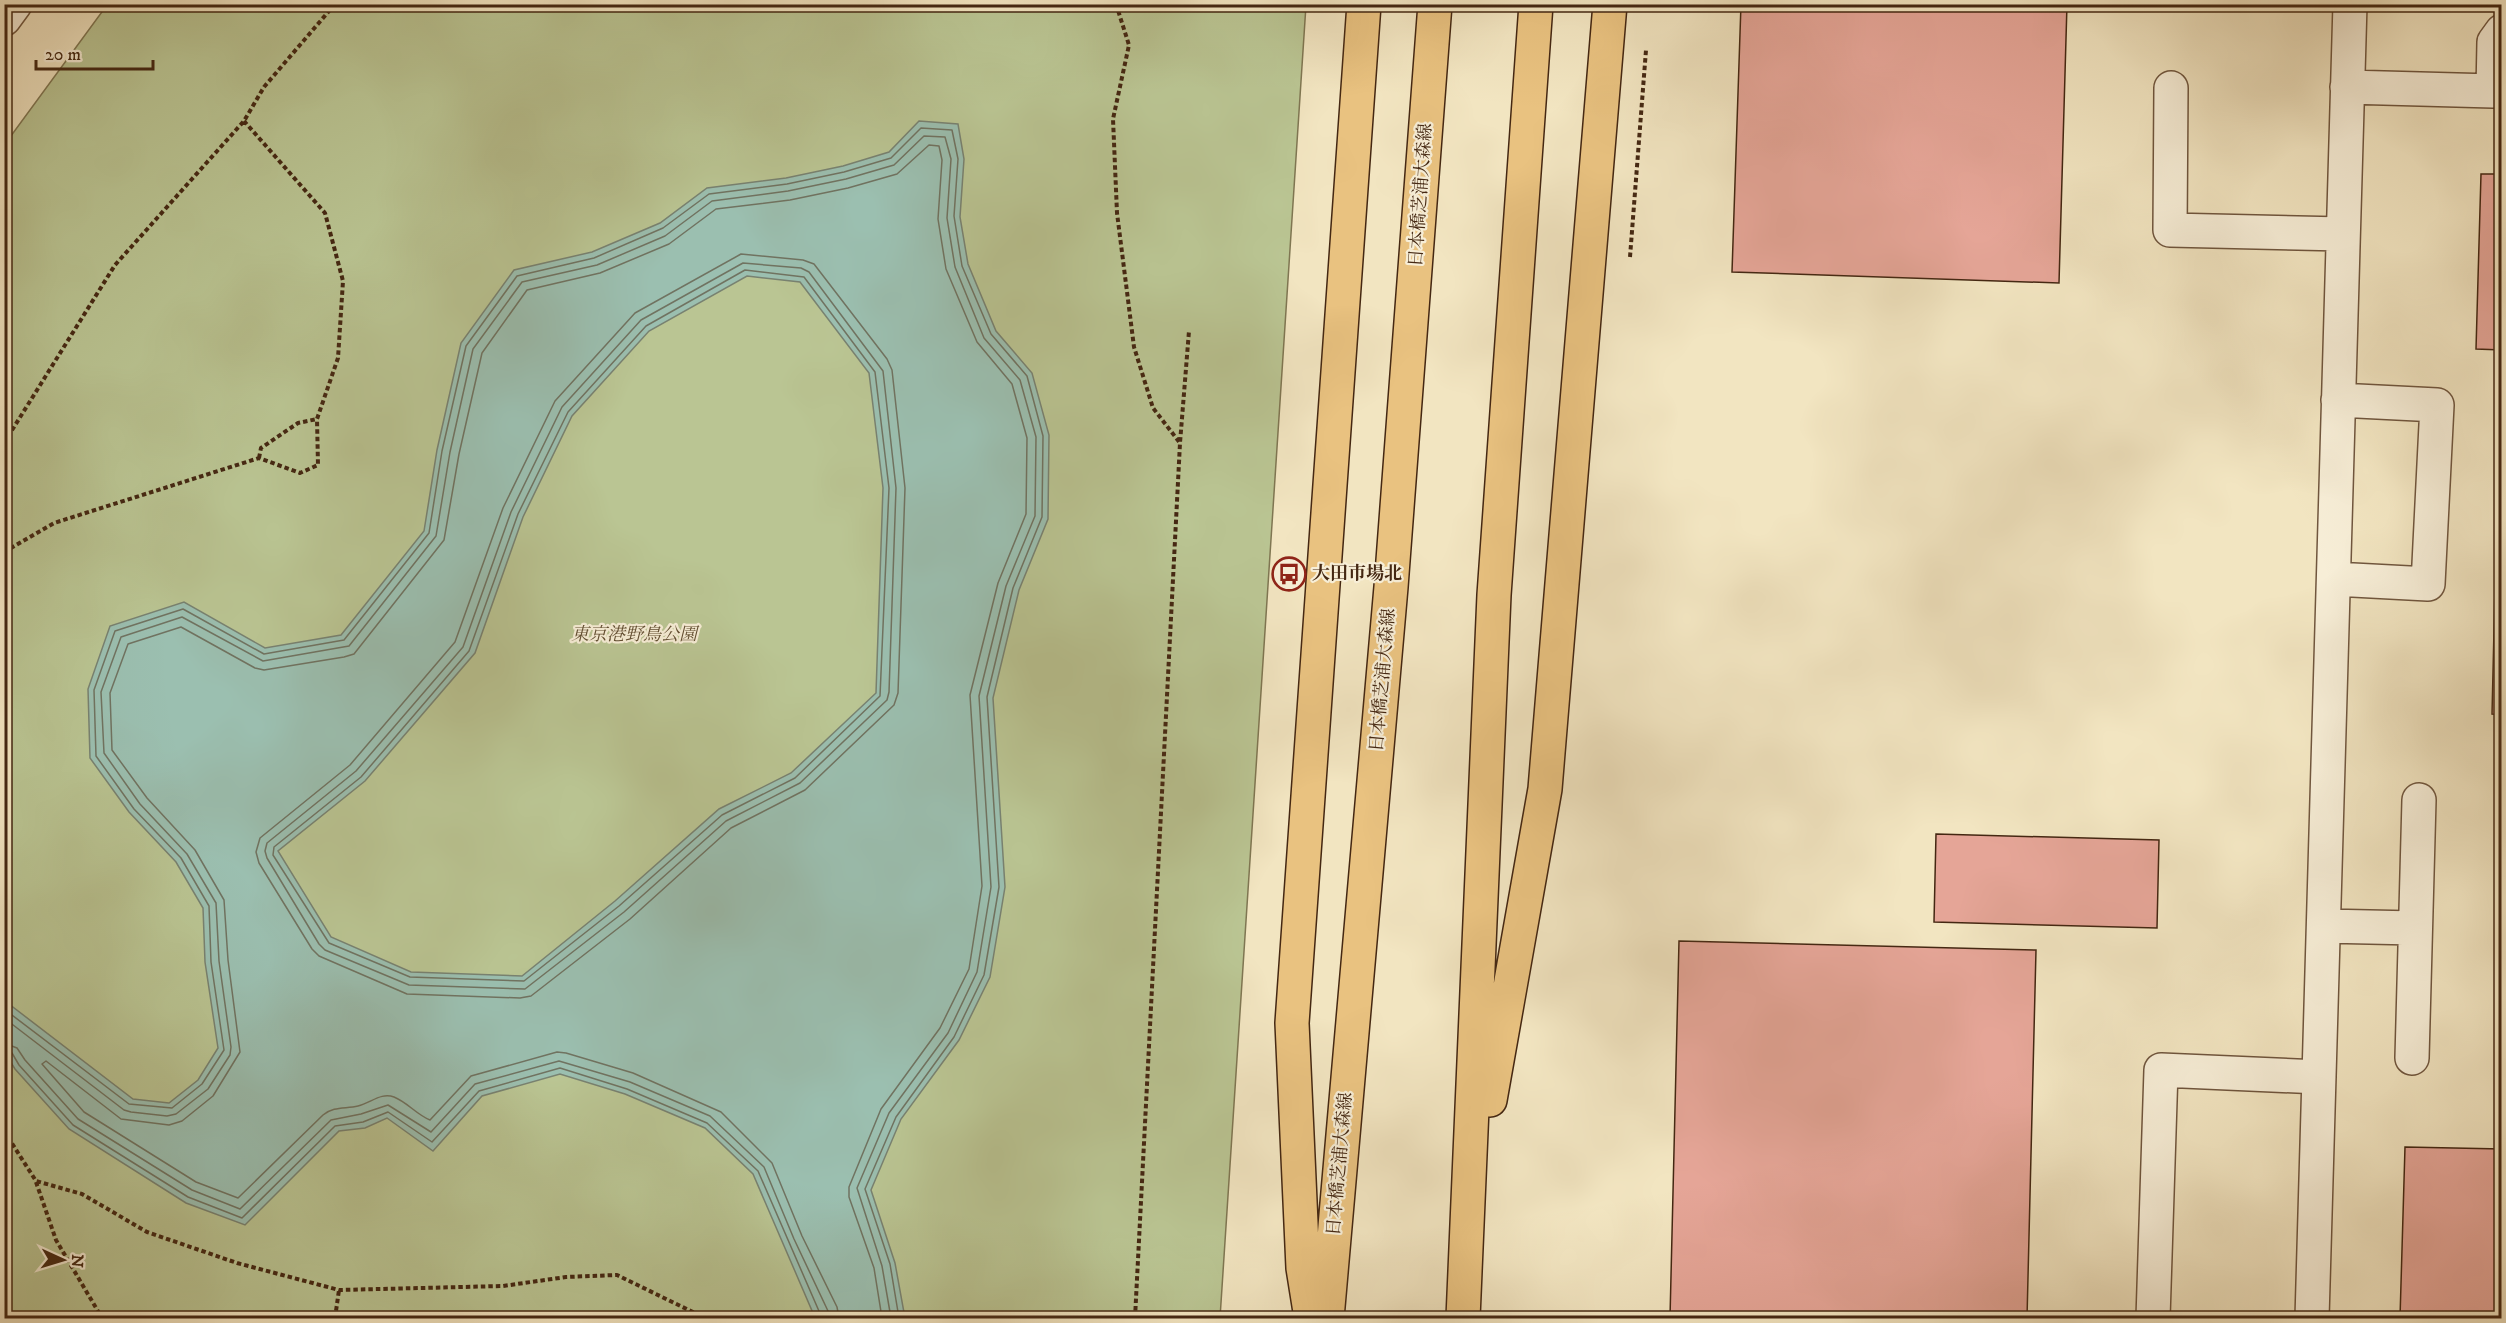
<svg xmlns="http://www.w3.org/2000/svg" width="2506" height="1323" font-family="'IM FELL DW Pica','Noto Serif JP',serif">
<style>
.green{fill:#bac593;stroke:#7f7652;stroke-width:1.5}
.water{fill:#9bbfb0;stroke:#788271;stroke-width:1.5;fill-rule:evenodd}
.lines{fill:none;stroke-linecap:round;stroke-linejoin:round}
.shore{stroke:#707361;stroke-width:1.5}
.building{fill:#e5a597;stroke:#442712;stroke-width:1.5}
.minor-casing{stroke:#70563e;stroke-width:36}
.major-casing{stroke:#442712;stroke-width:36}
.path{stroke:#442712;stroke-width:4;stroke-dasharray:4.5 3;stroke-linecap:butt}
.minor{stroke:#f7eed7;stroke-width:33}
.major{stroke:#e9c280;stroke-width:33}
.labels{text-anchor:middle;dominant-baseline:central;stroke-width:4.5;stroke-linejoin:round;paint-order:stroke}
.street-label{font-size:18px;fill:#442712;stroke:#f7eed7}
.poi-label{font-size:18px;font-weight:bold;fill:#442712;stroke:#f7eed7;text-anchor:start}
.park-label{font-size:18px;font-style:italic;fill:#624e32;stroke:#f7eed7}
</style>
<rect width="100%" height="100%" fill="#f2e5c1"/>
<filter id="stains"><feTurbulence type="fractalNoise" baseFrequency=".00333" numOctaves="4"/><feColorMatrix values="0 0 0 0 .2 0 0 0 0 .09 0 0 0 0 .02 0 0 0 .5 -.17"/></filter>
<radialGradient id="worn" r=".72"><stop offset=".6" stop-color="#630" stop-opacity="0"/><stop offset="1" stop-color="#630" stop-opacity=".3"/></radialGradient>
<!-- green -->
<path class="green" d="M107,5H1306L1220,1318H5V144Z"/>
<!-- water -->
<path class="water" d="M919,121L958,124L964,159L960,217L968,264L996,331L1032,373L1049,435L1048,519L1019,590L993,698L1005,887L990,977L959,1040L901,1119L871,1190L895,1263L905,1318H818L813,1313L753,1174L705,1128L625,1094L560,1074L482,1096L433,1151L387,1118L365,1128L339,1131L245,1225L186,1203L69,1129L15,1069L5,1053V1001L133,1099L169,1103L198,1080L218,1048L205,962L203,908L176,862L129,812L90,758L88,689L110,626L184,602L265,648L341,635L424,531L437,450L461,343L514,270L592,252L660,223L707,188L786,178L843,166L889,152ZM747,276L800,282L869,373L883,488L876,693L791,773L719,809L615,901L522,976L411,972L331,937L278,851L365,781L475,653L523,517L572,416L649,331Z"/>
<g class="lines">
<!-- shore -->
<path class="shore" d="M741,254L803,260L814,264L887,359L892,370L905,488L898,693L894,705L805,790L731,828L630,919L531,996L520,998L407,994L319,956L312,949L259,863L256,852L260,838L350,765L455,642L503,508L555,401L635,313Z
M743,263L801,268L809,272L883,371L896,488L889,692L887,700L800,783L726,821L624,912L525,989L409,985L325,950L319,944L267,858L265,851L267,843L356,771L463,647L511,512L562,407L641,320Z
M745,270L804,277L875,372L889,488L880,696L795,778L722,815L619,906L524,981L410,977L329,943L273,855L274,847L361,777L469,651L518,514L568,412L646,326Z
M4,1009L129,1104L172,1108L202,1084L224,1050L211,962L209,906L181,858L134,809L96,756L94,690L115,631L183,609L264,654L344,640L429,533L442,451L466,346L517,276L594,258L663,228L709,194L787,184L844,172L891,158L921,128L952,130L958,159L954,216L962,266L991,334L1027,376L1043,436L1042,517L1013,588L987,697L999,887L984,975L954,1037L896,1117L865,1189L890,1264L899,1318
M4,1018L124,1110L131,1112L167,1116L176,1114L208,1089L230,1055L231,1047L219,961L216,903L187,854L140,804L104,753L101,692L121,637L182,617L263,661L349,646L436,536L450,452L473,349L522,282L597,265L665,236L712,201L788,191L846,179L894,165L924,136L945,137L951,159L947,218L955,267L984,338L1020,380L1036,437L1035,516L1006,586L979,696L991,887L977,972L948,1033L889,1113L857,1188L882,1266L891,1318
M4,1043L17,1048L25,1060L78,1119L192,1190L240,1209L331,1120L361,1114L388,1105L431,1132L475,1084L559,1061L630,1082L710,1116L764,1167L794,1239L828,1311L830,1318
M4,1051L12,1053L19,1065L73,1125L188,1197L242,1218L335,1126L363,1122L388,1112L432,1142L479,1091L560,1068L627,1089L707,1123L758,1171L822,1318
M839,1318L837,1307L802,1236L772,1163L721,1112L633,1073L566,1053L557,1052L471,1076L430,1120C417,1115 407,1102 394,1097C381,1092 371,1103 358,1106C345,1109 334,1106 323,1115L238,1198L196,1182L84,1112L42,1064L46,1061L121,1119L169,1125L182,1121L213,1096L240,1052L228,960L224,900L195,850L147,798L112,750L110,693L128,644L181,627L255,668L264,670L344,657L354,654L444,540L459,454L482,353L527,290L600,273L669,244L716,209L790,200L848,188L897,174L929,145L939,146L942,160L938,219L946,269L977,342L1012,384L1027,438L1026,514L998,583L970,695L982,886L969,969L940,1028L881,1109L849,1187V1197L874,1268L882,1318"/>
</g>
<!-- building -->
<path class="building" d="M1741,4H2067L2059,283L1732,272Z
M2481,174H2502V350L2476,349Z
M2500,379L2502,380V715L2492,714Z
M1936,834L2159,840L2157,928L1934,922Z
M2502,879V1115H2495Z
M1679,941L2036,950L2027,1318H1670Z
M2405,1147L2502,1149V1318H2400Z"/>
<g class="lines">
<defs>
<path id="minor" d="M4,19L15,4
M2347,87L2493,91L2494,42L2502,31
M2171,88L2170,230L2343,234
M2334,579L2428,584L2437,405L2338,400
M2324,926L2415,928
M2412,1058L2419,800
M2153,1318L2161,1070L2319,1077
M2312,1318L2350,4"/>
<path id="major" d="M1490,1100L1545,789L1610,4
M1311,1318L1303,1268L1292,1023L1364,4
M1327,1318L1391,587L1435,4
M1463,1318L1494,595L1536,4"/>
</defs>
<!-- minor casing -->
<use href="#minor" class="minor-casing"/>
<!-- major casing -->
<use href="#major" class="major-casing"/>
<!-- path -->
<path class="path" d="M1116,4L1129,45L1113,119L1117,213L1134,347L1153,408L1180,443
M1630,257L1646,50
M4,443L115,265L244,121L264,87L335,4
M259,458L261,448L298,423L317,419
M4,552L54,523L259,458L300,473L318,465L317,419L338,358L343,281L325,213L244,121
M4,959L9,967L4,970
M4,1131L36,1181L82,1194L147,1232L237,1263L339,1290L503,1286L566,1277L617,1275L705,1318
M36,1182L56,1240L102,1318
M335,1318L339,1290
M1135,1318L1180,443L1189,331"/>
<!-- minor -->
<use href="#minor" class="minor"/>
<!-- major -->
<use href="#major" class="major"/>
</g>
<!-- icons -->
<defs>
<symbol id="bus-ring" viewBox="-11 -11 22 22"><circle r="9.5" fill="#f7eed7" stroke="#8f2418" stroke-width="1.5"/><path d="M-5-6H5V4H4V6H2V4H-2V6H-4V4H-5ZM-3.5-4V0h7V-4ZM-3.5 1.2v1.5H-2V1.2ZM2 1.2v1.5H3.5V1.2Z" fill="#8f2418"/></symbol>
</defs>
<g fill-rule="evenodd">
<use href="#bus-ring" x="1270" y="555" width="38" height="38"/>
</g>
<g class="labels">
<!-- street labels -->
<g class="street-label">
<text transform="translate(1421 195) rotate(-86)">日本橋芝浦大森線</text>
<text transform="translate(1383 680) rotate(-85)">日本橋芝浦大森線</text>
<text transform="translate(1340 1164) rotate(-85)">日本橋芝浦大森線</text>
</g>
<!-- poi labels -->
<g class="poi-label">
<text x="1312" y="574">大田市場北</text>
</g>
<!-- park labels -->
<g class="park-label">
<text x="634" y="635">東京港野鳥公園</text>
</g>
</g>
<!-- margin -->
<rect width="2506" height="1323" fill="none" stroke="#f2e5c1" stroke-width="24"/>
<rect x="6" y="6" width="2494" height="1311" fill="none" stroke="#442712" stroke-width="3"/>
<rect x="12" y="12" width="2482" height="1299" fill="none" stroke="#442712" stroke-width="1.5"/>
<!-- north arrow -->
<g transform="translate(63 1260) rotate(94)" stroke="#f7eed7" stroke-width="4.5" paint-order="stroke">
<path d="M0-4.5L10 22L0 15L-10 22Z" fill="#442712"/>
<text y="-9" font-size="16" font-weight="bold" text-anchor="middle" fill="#442712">N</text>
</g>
<!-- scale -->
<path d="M36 60v9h117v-9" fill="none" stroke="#442712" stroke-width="3"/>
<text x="45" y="60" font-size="18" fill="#442712" stroke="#f7eed7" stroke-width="4.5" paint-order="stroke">20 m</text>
<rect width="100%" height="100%" filter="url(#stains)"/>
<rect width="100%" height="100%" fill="url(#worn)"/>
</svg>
